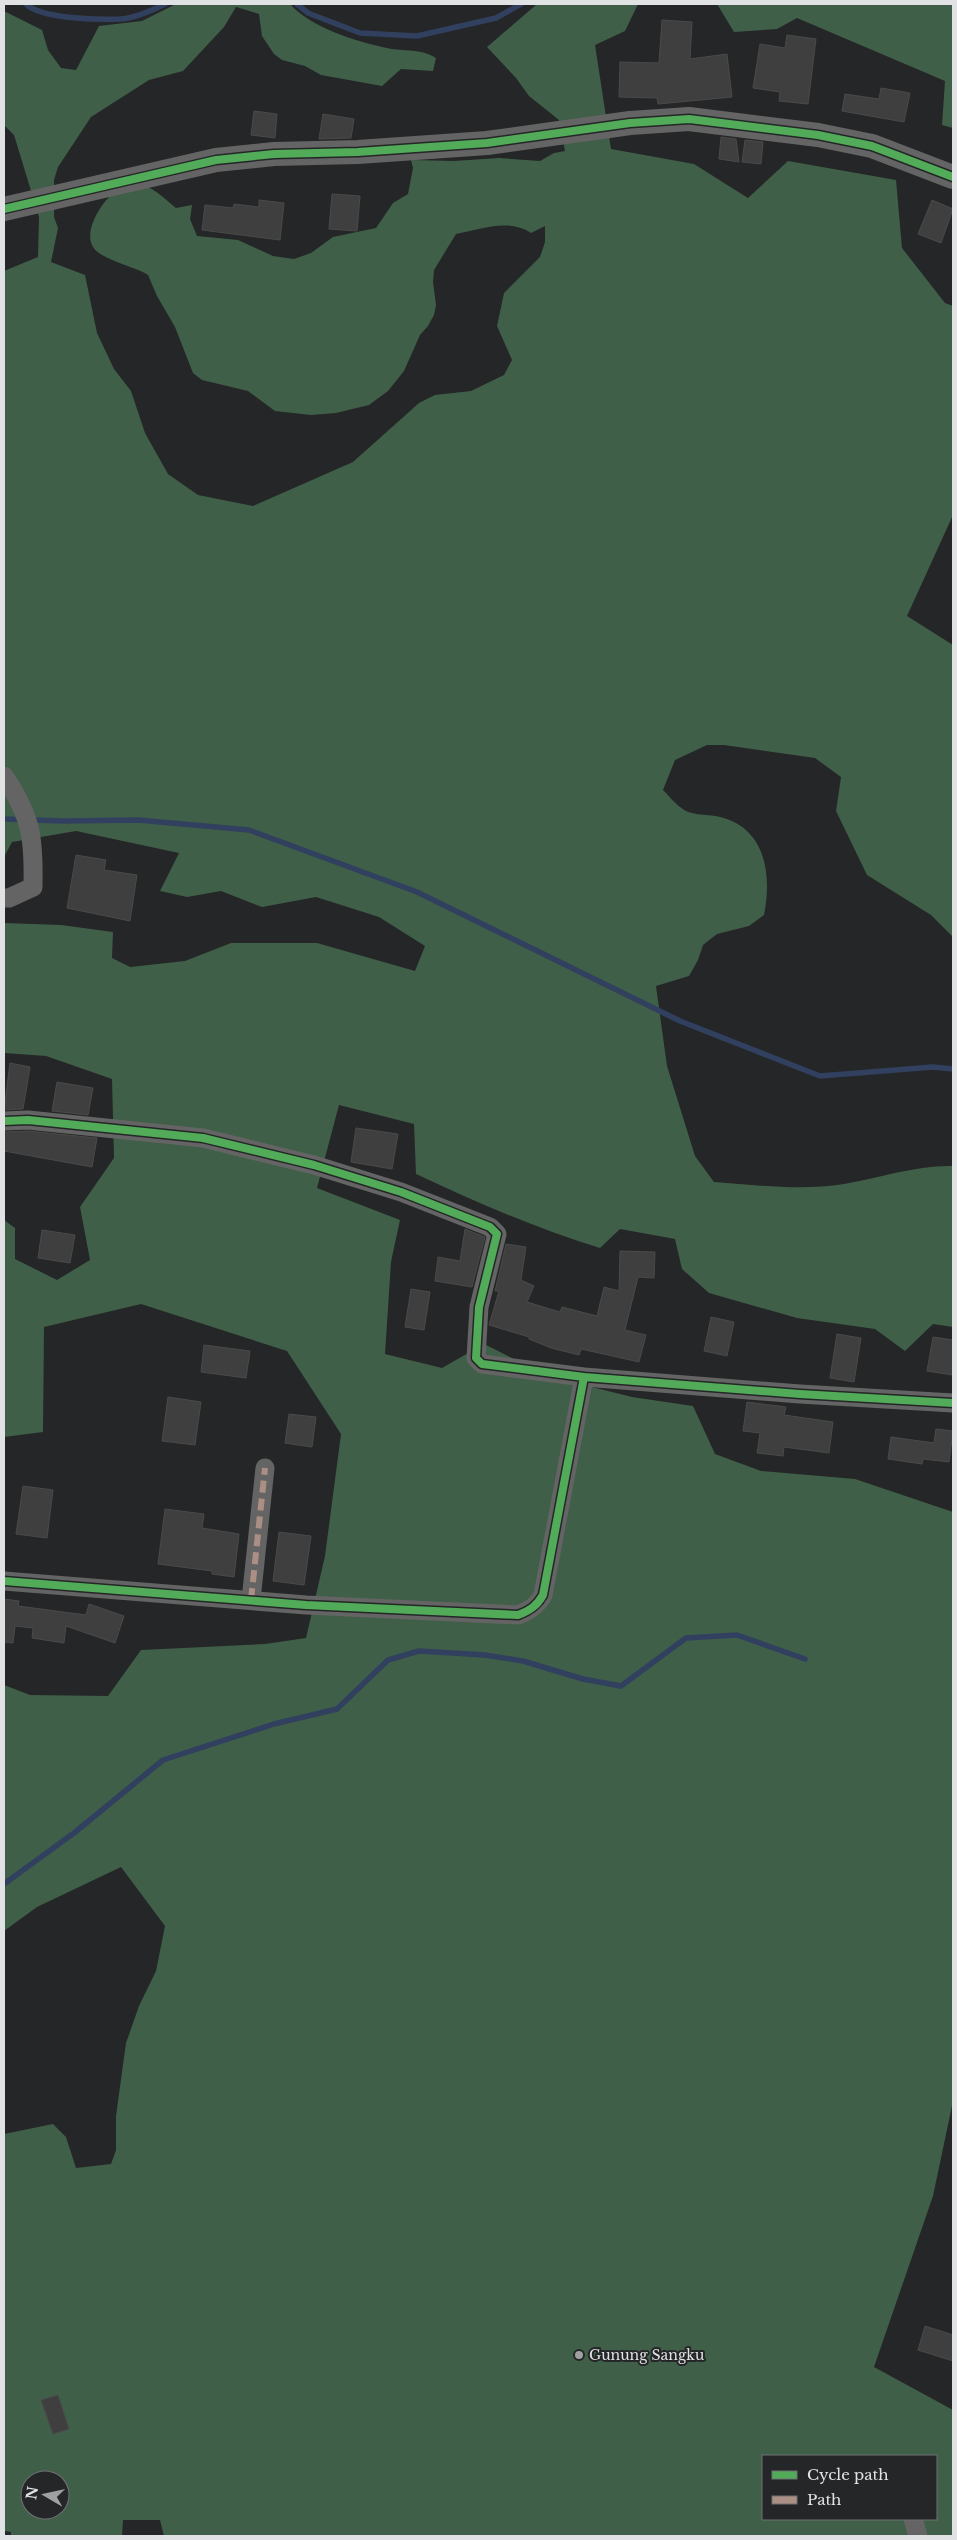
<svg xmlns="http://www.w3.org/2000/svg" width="957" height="2540" font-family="'Libre Baskerville',serif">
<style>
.forest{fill:#3f5f48;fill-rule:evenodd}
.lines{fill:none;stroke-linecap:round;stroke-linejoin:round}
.stream{stroke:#31405f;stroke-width:5.5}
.building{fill:#3f3f3f;stroke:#4a4a4a}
.minor{stroke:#646464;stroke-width:19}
.tertiary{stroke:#646464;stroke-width:24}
.quiet{stroke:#ac8f84;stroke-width:6;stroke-dasharray:12 6;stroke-linecap:butt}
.cycleway-casing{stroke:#242628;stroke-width:11}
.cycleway{stroke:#51ab58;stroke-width:8}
.poi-dot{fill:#9fa0a1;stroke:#242628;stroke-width:2}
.labels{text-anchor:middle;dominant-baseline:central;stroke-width:4;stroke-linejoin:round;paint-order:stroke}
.poi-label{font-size:14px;fill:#e1e2e3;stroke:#242628;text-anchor:start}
</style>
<rect width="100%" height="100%" fill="#252627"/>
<!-- forest -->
<path class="forest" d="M176,4H290C310,27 357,42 387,48C405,52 420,48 436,58L433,71L401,69L382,86L321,75L305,66L282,60L274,54L262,36L259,14L236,7L224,27L183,71L149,80L91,117L58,167L54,180V217L58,228L51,262L85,275L97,333L114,369L131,391L145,433L168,474L198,495L253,506L353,462L419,403L435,395L471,391L504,375L512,360L497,326L504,293L540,257L545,242V226L531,233C508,218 481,229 456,234L434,270L433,282L436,305L434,315L428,326L420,335L404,371L388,391L369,405L336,413L311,415L275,411L248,391L202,380L193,373L175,327L157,296L148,275C134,266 101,260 93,247C80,227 115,178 138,183C153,187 164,198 176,208L192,205L190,219L197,236L238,240L273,256L294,259L311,253L333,237L376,228L393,203L408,194L413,168L411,160L454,161L499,158L540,161L554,153L565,151L559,120L529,96L516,78L487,47L537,4H638L625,31L595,45L611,149L694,164L748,198L788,161L896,180L902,248L945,303L953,306V515L907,616L953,645V937L931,915L867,875L836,811L841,777L815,758L724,745H707L675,760L663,790C669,796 675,804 683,809C691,816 710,814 720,817C766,828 772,875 764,915L749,926L717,934L703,945L698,960L689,976L656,986L667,1066L695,1156L714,1182C757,1185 801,1191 844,1184C880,1178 916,1165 953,1166V1327L933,1324L905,1351L875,1329L797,1318L709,1293L682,1269L675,1239L620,1229L600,1248C537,1229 476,1202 416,1174L414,1124L339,1105L317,1188L400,1220L391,1262L385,1354L442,1368L484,1344L548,1376L632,1397L693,1406L715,1454L761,1471L855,1479L953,1512V2101L933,2196L874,2367L953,2410V2536H164L160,2520H123L122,2536H11V2532L4,2531V2134L53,2124L66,2137L76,2168L111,2164L116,2150V2116L126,2043L139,2006L156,1971L165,1926L121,1867L37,1907L4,1931V1685L30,1695L108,1696L141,1650L265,1644L306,1638L325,1556L341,1434L287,1351L141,1304L44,1327L43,1432L4,1437V1220L15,1228V1259L57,1280L90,1260L80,1207L114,1158L112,1079L46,1056L4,1053V923L61,925L113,932L112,958L130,967L185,961L231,943H317L415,971L425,946L379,917L316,897L262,907L221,891L187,897L160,891L179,853L76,831L12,842L4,857V271L38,257L39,217L14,135L4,125V11L42,30L48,50L61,68L76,70L99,26L142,21ZM763,2456H936V2519H763ZM30,2480H60V2510H30Z
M717,4H953V128L942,125L945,81L797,18L777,29L734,32Z"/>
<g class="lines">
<!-- stream -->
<path class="stream" d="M26,4C41,19 99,20 121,19C134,18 153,10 165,4
M297,4L308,13L360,33L417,36L496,18L521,4
M4,819L63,821L138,820L249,830L417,892L680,1021L820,1076L933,1067L953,1069
M4,1884L74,1833L163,1760L274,1724L337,1709L388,1660L419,1651L485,1655L523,1661L583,1679L621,1686L686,1638L737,1635L805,1659"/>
</g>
<!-- building -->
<path class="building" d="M662,20L692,22L690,59L727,54L732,97L658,104L657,98L619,97L620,62L659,63Z
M787,35L816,39L808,104L779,101L780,92L753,88L760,44L785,48Z
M881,88L910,93L904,122L842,111L845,94L879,99Z
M254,111L277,114L275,138L251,135Z
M323,114L354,119L351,138L319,139Z
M721,137L736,139L739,162L719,159Z
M745,140L763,142L761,164L742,162Z
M332,194L360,196L357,231L329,229Z
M259,200L284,203L280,240L202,230L205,205L233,208L234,204L259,207Z
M932,200L953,209L941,243L918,234Z
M76,855L106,860L104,870L137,875L130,921L67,908Z
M10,1063L30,1067L23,1109L4,1110Z
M57,1082L93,1088L88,1115L52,1111Z
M356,1128L398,1134L392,1169L351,1162Z
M28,1131L97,1138L92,1167L4,1151V1132Z
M465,1229L485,1237L472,1287L435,1281L438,1257L460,1261Z
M42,1230L75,1235L70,1263L38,1258Z
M506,1244L526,1247L521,1280L534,1286L527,1302L560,1312L562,1307L597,1316L604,1287L619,1291L620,1251L655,1252L654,1278L638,1277L625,1330L646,1335L639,1362L581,1349L579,1355L551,1348L529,1339V1337L489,1325L499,1291H495Z
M411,1289L430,1292L424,1330L405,1327Z
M711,1317L734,1322L727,1356L704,1351Z
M837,1334L861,1338L854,1382L830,1378Z
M933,1337L953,1340V1375L927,1371Z
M204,1345L250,1351L246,1378L201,1372Z
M168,1397L201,1402L195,1445L162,1441Z
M747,1402L786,1407L784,1415L833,1422L829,1453L784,1447L783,1456L757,1453L760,1433L743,1431Z
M289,1414L316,1417L312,1447L285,1443Z
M936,1429L953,1431L949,1462L923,1459L922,1464L888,1459L891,1437L934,1443Z
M23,1486L53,1490L47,1538L16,1534Z
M165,1509L204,1514L202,1528L239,1534L234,1577L212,1574V1571L158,1564Z
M279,1532L311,1536L304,1585L273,1581Z
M4,1599L19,1601L18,1606L86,1615L89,1604L124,1616L115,1643L66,1626L64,1643L32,1638L33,1628L15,1626L13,1643L4,1642Z
M925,2326L953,2335V2361L918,2350Z
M58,2395L69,2429L53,2434L41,2400Z"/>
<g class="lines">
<!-- minor -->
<path class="minor" d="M4,776C32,817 34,839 33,887L9,898H4
M4,1121L28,1120L203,1138L314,1165L401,1192L490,1227L497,1234L479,1307L476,1358L482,1364L584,1377
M4,1581L306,1605L518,1615C529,1611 537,1606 543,1595L584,1377L800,1394L953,1403
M251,1600L265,1468
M913,2519L918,2536"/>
<!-- tertiary -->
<path class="tertiary" d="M4,209L216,160L274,154L358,152L487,143L630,123L689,119L818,135L872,146L953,177"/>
<!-- quiet -->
<path class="quiet" d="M251,1600L265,1468"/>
<defs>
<path id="cycleway" d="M4,209L216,160L274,154L358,152L487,143L630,123L689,119L818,135L872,146L953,177
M4,1121L28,1120L203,1138L314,1165L401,1192L490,1227L497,1234L479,1307L476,1358L482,1364L584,1377
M4,1581L306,1605L518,1615C529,1611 537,1606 543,1595L584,1377L800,1394L953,1403"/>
</defs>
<!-- cycleway casing -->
<use href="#cycleway" class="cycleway-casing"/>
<!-- cycleway -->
<use href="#cycleway" class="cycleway"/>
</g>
<!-- markers -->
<circle class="poi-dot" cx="579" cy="2355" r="5"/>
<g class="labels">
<!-- poi labels -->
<g class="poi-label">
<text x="589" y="2355">Gunung Sangku</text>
</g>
</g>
<!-- border -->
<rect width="957" height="2540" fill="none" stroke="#e1e2e3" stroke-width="10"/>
<!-- legend -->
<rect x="762" y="2455" width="175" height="65" fill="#242628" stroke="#707173"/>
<rect x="772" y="2471" width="25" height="8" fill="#51ab58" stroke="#707173"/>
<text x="807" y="2480" font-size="15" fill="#e1e2e3">Cycle path</text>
<rect x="772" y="2496" width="25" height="8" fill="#ac8f84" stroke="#707173"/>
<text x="807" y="2505" font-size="15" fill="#e1e2e3">Path</text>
<!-- north arrow -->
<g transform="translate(45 2495) rotate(279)"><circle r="24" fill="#242628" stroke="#707173"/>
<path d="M0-4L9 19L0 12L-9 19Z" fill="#9fa0a1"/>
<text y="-8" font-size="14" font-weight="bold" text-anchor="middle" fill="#e1e2e3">N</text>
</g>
</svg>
